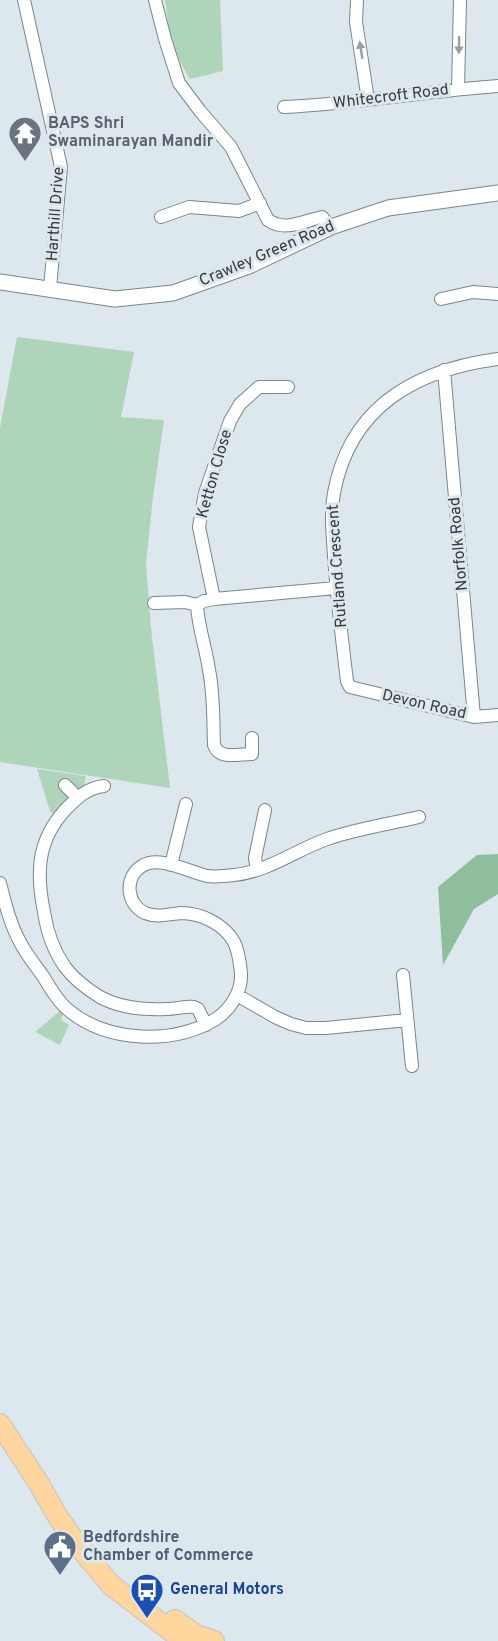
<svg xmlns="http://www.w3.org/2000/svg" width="498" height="1641" font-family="Overpass,sans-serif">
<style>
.green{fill:#aed5b9}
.forest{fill:#8fbe9d}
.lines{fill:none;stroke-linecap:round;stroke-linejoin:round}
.minor-casing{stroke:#7c858c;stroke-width:14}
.tertiary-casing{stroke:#7c858c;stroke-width:17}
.trunk-casing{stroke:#c3c4c5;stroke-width:22}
.minor{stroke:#fff;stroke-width:12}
.tertiary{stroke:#fff;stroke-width:15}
.trunk{stroke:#fed69e;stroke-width:20}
.oneway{fill:#9c9e9f}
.labels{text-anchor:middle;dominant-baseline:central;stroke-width:6;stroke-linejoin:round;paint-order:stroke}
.street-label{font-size:16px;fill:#383c3f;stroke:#dde7ee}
.worship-label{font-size:16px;font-weight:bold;fill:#5b616d;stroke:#dde7ee;text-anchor:start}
.service-label{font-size:16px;font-weight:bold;fill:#4e5e75;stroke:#dde7ee;text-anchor:start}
.transit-label{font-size:16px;font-weight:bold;fill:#164399;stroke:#dde7ee;text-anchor:start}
</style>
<rect width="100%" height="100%" fill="#dde7ee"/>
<!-- green -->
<path class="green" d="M165,0H220L223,71L190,79L171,46Z
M17,337L134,352L121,417L164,420L153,497L146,564L151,628L170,788L0,762V428Z
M37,769L86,776L84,785L69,797L54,814L50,811Z
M60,1011L63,1014L61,1020L69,1025L60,1045L35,1032Z"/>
<!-- forest -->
<path class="forest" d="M498,854V894L474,909L443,965L438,887L477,855Z"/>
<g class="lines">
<defs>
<path id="minor" d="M24,0L61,167L50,288
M155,0L165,39L179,83L200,111L231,147L268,220C285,232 303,221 322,217L331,227
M357,0L356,22L368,100
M458,89L460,0
M284,107C356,104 426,91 498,86
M161,217L189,207L239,211L260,203
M441,299L473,292L498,294
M498,359C416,370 350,406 334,493C330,514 333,537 334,557C337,599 342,640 347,681L350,687L474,717L498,715
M444,370L474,717
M214,599L199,527L205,493L230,421L240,404L259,387H288
M154,603L185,602L197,605L204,601L214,599L336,588
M197,605C198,627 206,648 209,670C214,694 213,720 214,745C219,760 238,754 252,754V738
M65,785L77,797
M104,786C87,788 78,797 66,809C37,840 36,873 44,912C47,932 53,950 65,967C74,979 87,989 100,997C120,1008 144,1010 167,1009C176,1009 185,1006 194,1007L198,1009L206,1025
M171,865L186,804
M257,870L255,858L265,810
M0,883C5,903 10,924 20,942C26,954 35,965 43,976C50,988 57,1000 67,1009C107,1043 173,1045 216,1019C231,1009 242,991 241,973C240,963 239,952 234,942C224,924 201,913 181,913C169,914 157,918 145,913C126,904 124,877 142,866C159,855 189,872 207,876C216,877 226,876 234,875C267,872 296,850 327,839C356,829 389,824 419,817
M403,975L412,1066
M237,995L275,1017L291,1024L306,1028H326L407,1020"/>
<path id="tertiary" d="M0,282L115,299L173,293L249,266L331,227L388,208L498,193"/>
<path id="trunk" d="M0,1424L38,1482L58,1517L79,1547L111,1585L184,1641
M175,1620L196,1635L214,1641"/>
</defs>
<!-- minor casing -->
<use href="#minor" class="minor-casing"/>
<!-- tertiary casing -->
<use href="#tertiary" class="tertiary-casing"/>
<!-- trunk casing -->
<use href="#trunk" class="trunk-casing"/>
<!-- minor -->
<use href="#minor" class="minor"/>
<!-- tertiary -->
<use href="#tertiary" class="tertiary"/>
<!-- trunk -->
<use href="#trunk" class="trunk"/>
</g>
<!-- one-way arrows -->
<defs><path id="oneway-solid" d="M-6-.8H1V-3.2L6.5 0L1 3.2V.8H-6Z" transform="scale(1.5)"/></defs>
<g class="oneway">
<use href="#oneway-solid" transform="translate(459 45) rotate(91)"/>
<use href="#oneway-solid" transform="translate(361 50) rotate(-99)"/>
</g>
<!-- icons -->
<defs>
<symbol id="temple-pin" viewBox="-11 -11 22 30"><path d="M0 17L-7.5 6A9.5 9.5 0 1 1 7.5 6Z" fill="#6b7280" stroke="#dde7ee"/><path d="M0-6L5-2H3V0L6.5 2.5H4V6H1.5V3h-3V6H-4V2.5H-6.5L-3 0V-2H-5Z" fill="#fff"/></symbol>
<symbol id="civic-pin" viewBox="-11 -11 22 30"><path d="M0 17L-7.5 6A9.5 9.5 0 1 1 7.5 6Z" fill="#5c6f8a" stroke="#dde7ee"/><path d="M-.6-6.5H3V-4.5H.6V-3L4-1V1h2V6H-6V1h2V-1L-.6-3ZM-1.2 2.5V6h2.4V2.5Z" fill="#fff"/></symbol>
<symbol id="bus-pin" viewBox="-11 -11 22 30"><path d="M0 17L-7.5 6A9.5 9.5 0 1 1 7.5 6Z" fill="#1a4fb4" stroke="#dde7ee"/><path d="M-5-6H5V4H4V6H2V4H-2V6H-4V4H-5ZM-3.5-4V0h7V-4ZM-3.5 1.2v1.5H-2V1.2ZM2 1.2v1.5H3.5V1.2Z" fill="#fff"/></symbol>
</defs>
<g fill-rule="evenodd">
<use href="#temple-pin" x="6" y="114" width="38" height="52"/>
<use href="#civic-pin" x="41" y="1528" width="38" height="52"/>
<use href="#bus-pin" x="128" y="1571" width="38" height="52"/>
</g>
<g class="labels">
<!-- street labels -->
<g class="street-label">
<text transform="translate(391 97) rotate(-7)">Whitecroft Road</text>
<text transform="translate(56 214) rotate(-86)">Harthill Drive</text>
<text transform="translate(267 254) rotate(-23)">Crawley Green Road</text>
<text transform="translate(215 474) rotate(-74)">Ketton Close</text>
<text transform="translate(459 544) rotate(-95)">Norfolk Road</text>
<text transform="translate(338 566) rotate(-94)">Rutland Crescent</text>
<text transform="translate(424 705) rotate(13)">Devon Road</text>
</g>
<!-- worship labels -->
<g class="worship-label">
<text x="48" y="124">BAPS Shri<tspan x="48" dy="18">Swaminarayan Mandir</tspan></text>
</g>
<!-- service labels -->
<g class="service-label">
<text x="83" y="1538">Bedfordshire<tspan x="83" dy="18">Chamber of Commerce</tspan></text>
</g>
<!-- transit labels -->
<g class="transit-label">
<text x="170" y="1590">General Motors</text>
</g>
</g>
</svg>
